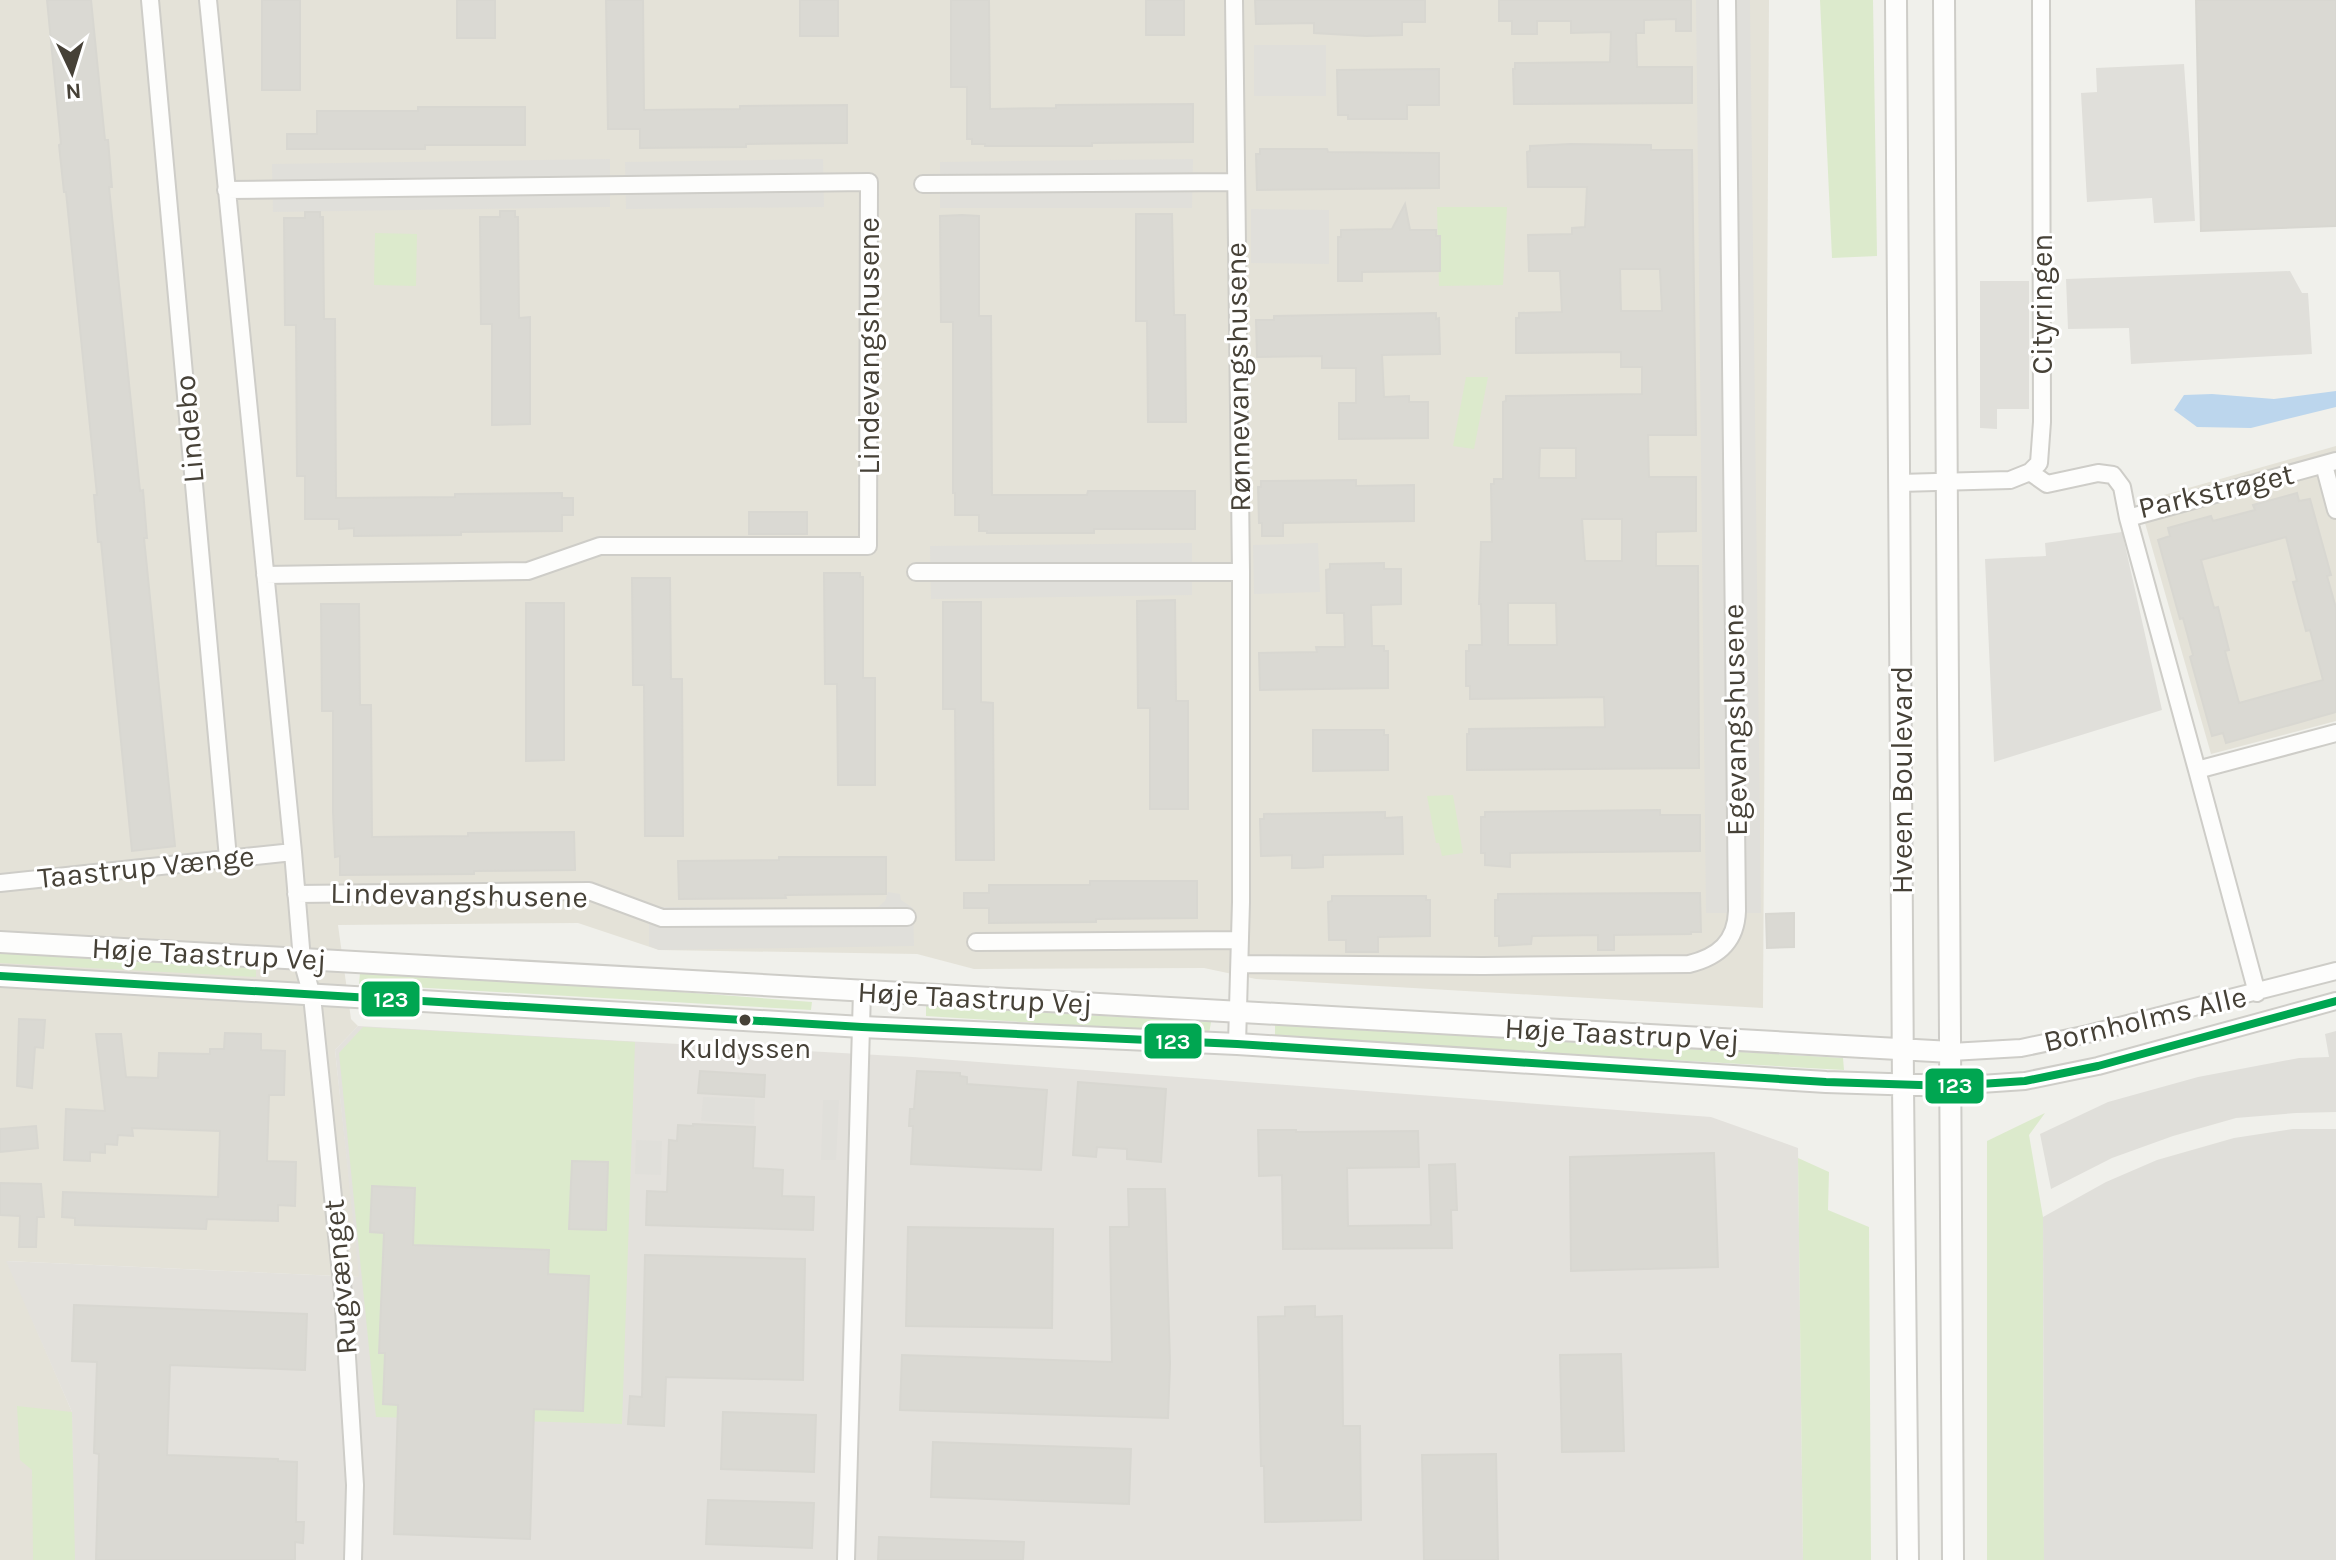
<svg xmlns="http://www.w3.org/2000/svg" width="2336" height="1560" font-family="Karla,sans-serif">
<style>
.residential{fill:#e4e2d8}
.industrial{fill:#e3e1dc}
.green{fill:#dceacc}
.parking{fill:#e0dfda}
.water{fill:#bcd6ed}
.building{fill:#dad9d3;stroke:#d8d7d1;stroke-width:2;fill-rule:evenodd}
.lines{fill:none;stroke-linecap:round;stroke-linejoin:round}
.minor-casing{stroke:#cecdc8;stroke-width:20}
.tertiary-casing{stroke:#cecdc8;stroke-width:24}
.minor{stroke:#fdfdfc;stroke-width:16}
.tertiary{stroke:#fdfdfc;stroke-width:20}
.bus-1-casing{stroke:#fff;stroke-width:14}
.bus-1{stroke:#00a651;stroke-width:8}
.bus-dot{fill:#464137;stroke:#fff;stroke-width:3}
.labels{text-anchor:middle;dominant-baseline:central;stroke-width:6;stroke-linejoin:round;paint-order:stroke}
.bus-label{font-size:28px;fill:#464137;stroke:#fff}
.street-label{font-size:30px;fill:#464137;stroke:#fff}
.line-badge{stroke:#fff;stroke-width:3}
.badge-label{font-size:22px;text-anchor:middle;font-weight:bold;fill:#fff}
</style>
<rect width="100%" height="100%" fill="#f0f0eb"/>
<!-- residential -->
<path class="residential" d="M0,0H1769L1763,1008L1256,979L1204,968L974,969L917,954L659,950L578,923L338,925L351,1019L358,1026L335,1050L360,1277L7,1261L72,1412L73,1560H0Z
M2336,446V721L2211,754L2139,502Z"/>
<!-- industrial -->
<path class="industrial" d="M358,1026L913,1057L1711,1117L1798,1148L1803,1560H73L72,1412L6,1261L359,1277L335,1050Z"/>
<!-- green -->
<path class="green" d="M1820,0H1873L1877,256L1832,258Z
M1437,207H1507L1503,285L1439,286Z
M375,233L417,234L416,286L374,285Z
M1466,377H1488L1474,449L1453,446Z
M1453,795L1463,853L1442,856L1439,843H1436L1427,796Z
M0,951L256,965V977L0,963Z
M360,973L534,981L812,1002L811,1010L359,984Z
M926,1006L1211,1022L1209,1034L926,1016Z
M1275,1025L1843,1058L1844,1070L1275,1037Z
M363,1027L635,1042L622,1424L376,1417L339,1053Z
M2045,1113L2029,1135L2043,1217L2044,1560H1987V1141Z
M1798,1158L1829,1172L1828,1210L1869,1227L1871,1560H1803Z
M17,1406L72,1412L75,1560H33L32,1470L20,1460Z"/>
<!-- parking -->
<path class="parking" d="M1696,0H1750L1761,913H1706Z
M1254,45H1326V96H1254Z
M2184,64L2195,221L2154,223L2152,198L2087,202L2081,93L2097,92L2096,68Z
M610,159V207L273,212L272,164Z
M823,159L824,207L626,209L625,162Z
M1193,159L1192,208H940V162Z
M1251,209L1329,210V264L1251,263Z
M2290,271L2302,293H2308L2312,354L2131,364L2129,328L2068,329L2066,279Z
M1980,281H2029V409H1997V429L1980,428Z
M2122,532L2162,710L1994,762L1985,559L2046,556L2045,543Z
M1192,543V595L931,599L930,546Z
M1318,543L1320,592L1254,594L1253,545Z
M888,892L900,894L901,900L913,908L914,946L659,950L649,946V907L877,908L885,901Z
M2336,1031V1112L2296,1113L2236,1118L2173,1136L2112,1158L2051,1189L2040,1134L2108,1102L2198,1077L2299,1058L2329,1057L2325,1034Z
M703,1097L755,1099L754,1124L701,1121Z
M823,1100H839L836,1160H821Z
M2293,1129H2336V1560H2044L2043,1217L2106,1182L2157,1160L2234,1138Z
M636,1140L662,1141L661,1175L635,1174Z"/>
<!-- water -->
<path class="water" d="M2336,391V407L2251,428L2197,427L2174,410L2184,395L2212,394L2274,399Z"/>
<!-- building -->
<path class="building" d="M47,0H91L105,140H108L112,187H109L140,491L143,490L147,538H144L175,846L132,851L101,542H98L94,495H97L66,192H64L59,145L61,144Z
M262,0H300V90H262Z
M457,0H495V38H457Z
M606,0H643L644,110L740,109V106L847,105V143L746,144V147L640,148V129H608Z
M800,0H838V36H800Z
M951,0H989L990,109L1056,108V105L1193,104V142L1092,143V146H985V144H972V139H967V87H951Z
M1146,0H1184V35H1146Z
M1255,0H1425V22H1402V35L1366,36L1314,33V23L1256,24Z
M1499,0H1691V31H1676V19L1644,20V33H1636L1637,67H1692V103L1514,104L1513,69H1515V63L1610,62L1611,32L1571,33V21H1537V34H1512V21H1499Z
M2196,0H2336V226L2201,231Z
M1439,69V105H1407V119H1348V115H1338L1337,70Z
M418,107H525V145H425V149H287V134H317V111H418Z
M1571,144L1651,145V150H1692L1696,435H1648L1649,477H1696V531L1656,532V566H1698L1699,768L1467,770V734H1469V729L1605,727L1604,697L1470,699V686H1466V651H1469V645H1482L1481,604H1479L1481,542H1492L1491,484H1494V479H1503V402L1506,401V396L1642,394V367H1621V352L1516,353V318H1519V313L1562,312L1560,271H1529L1528,235L1572,234V228L1585,227L1587,187H1528L1527,152L1530,151V146ZM1620,269H1660L1662,311H1621ZM1540,448H1576V478H1539ZM1582,519H1622V561H1585ZM1508,603H1556L1557,645H1508Z
M1260,149H1327L1328,152L1439,153V188L1257,190L1256,154H1260Z
M1405,204L1410,230H1436V236H1440V271L1362,272V281H1338V237H1341V230L1392,229Z
M500,211H515V217H518L519,318L530,317V424L492,425V324H481L480,217H500Z
M305,212H320V217H323L324,319H335L336,498L455,497V494L562,493V498H573V515H562V531L461,532V535L354,536V528L339,529V519H305V476H297L296,325H285L284,218H305Z
M1136,214H1172L1174,315H1185L1186,422H1148L1147,321H1136Z
M962,215L979,216V316H991L992,495H1087L1088,491H1195V529H1094V533H987V531H979V515H955V493H953V322H941L940,216Z
M1436,313V319L1439,318L1440,354L1382,355L1384,397L1409,396V402H1428V438L1339,439V403H1356V368H1322V356L1257,357L1256,320H1274V316Z
M1356,480V486L1414,485V521L1283,523V536H1262V523H1259L1258,487H1261V481Z
M2297,493L2299,501L2310,499L2331,575L2327,576L2336,608V712L2226,743L2223,733L2212,736L2190,657L2193,655L2183,618L2180,619L2158,540L2170,536L2168,528L2211,516L2213,521L2255,510L2253,505ZM2286,537L2297,581L2293,582L2306,631L2310,630L2323,680L2239,703L2225,651L2229,650L2218,607L2214,608L2201,560Z
M749,512H807V534H749Z
M1384,563V569H1401V604L1371,605L1372,646H1384V651H1388V688L1260,690L1259,653L1317,652L1316,647H1345L1344,613H1327L1326,570L1330,569V564Z
M824,573H860V577H863V678H875V785H838L837,684H825Z
M632,578H670L671,679H682L683,836H645L644,685H633Z
M1175,600L1176,701H1188V809H1150V708H1138L1137,601Z
M943,602H981V702L993,703L994,860H956L955,709H943Z
M526,603H564V760L526,761Z
M321,604H359L360,705H371L372,837L468,836V833L574,832L575,870L474,871V874L340,875V856L335,857L333,812V711H322Z
M1313,730H1384V735H1388V770L1313,771Z
M1660,810V815H1700V851L1510,853V867L1485,865V853H1481V817H1485V812Z
M1385,812V818L1402,817L1403,854L1323,855V867L1304,868H1292V855L1261,856L1260,819H1264V814Z
M779,857H886V894L785,895L786,898L679,899L678,861L779,860Z
M1090,881H1197V918L1096,919V922L989,923V908H964V893H989V885H1090Z
M1700,893L1701,932H1691V934L1614,935V950H1598V935L1532,936L1531,944L1499,946V936H1495V900H1498V894Z
M1332,896H1426V900H1430V936L1378,937V952H1346V940H1329L1328,902L1332,901Z
M1794,913V947L1767,948L1766,914Z
M19,1019L45,1020L43,1048L35,1047L32,1088L17,1086Z
M225,1033L261,1034V1050L285,1051L284,1095H269L267,1161L296,1162L295,1206L278,1205V1221L207,1219L206,1229L75,1225V1218L62,1217L63,1192L218,1197L220,1131L132,1128L133,1136L118,1135L117,1145L105,1144V1153L90,1152V1161L64,1160L66,1109L105,1111L96,1034H121L126,1077L158,1078L159,1053L210,1054V1049H224Z
M700,1071L765,1075L764,1097L698,1093Z
M917,1071L960,1073V1076L967,1077V1084L1047,1090L1041,1170L911,1164L913,1126H909L910,1109H914Z
M1078,1082L1166,1089L1161,1162L1127,1159V1149L1097,1147L1096,1157L1073,1155Z
M693,1124L755,1127L753,1168L783,1170L782,1196L814,1197L813,1230L646,1225L647,1191L667,1192L669,1140L677,1141L678,1125L693,1126Z
M36,1126L38,1148L0,1152V1129Z
M1258,1130H1296V1132L1418,1131L1419,1167L1347,1168L1348,1226L1431,1225L1429,1165L1455,1164L1457,1210H1451L1452,1248L1283,1249L1282,1175L1259,1176Z
M1714,1153L1718,1267L1571,1271L1570,1157Z
M572,1161L608,1162L606,1230L569,1229Z
M0,1183L41,1184L44,1217H37L36,1247H19L20,1216L0,1215Z
M372,1186L415,1188L413,1245L549,1250L548,1274L589,1276L583,1411L534,1409L530,1539L394,1534L398,1405L383,1404L385,1353H379L384,1233L370,1232Z
M1128,1189H1165L1170,1364L1168,1418L900,1410L902,1355L1112,1362L1110,1227H1129Z
M908,1227L1053,1229L1052,1328L906,1326Z
M645,1255L805,1259L803,1380L666,1377L664,1426L628,1424L630,1396L642,1397Z
M74,1305L307,1314L305,1370L170,1365L167,1455L278,1459V1461L297,1462L296,1522H304L303,1543L295,1542V1560H96L99,1454L94,1453L97,1362L72,1361Z
M1315,1306V1317L1342,1316L1343,1426H1360L1361,1520L1265,1522L1264,1466H1261L1258,1317L1285,1316V1307Z
M1621,1354L1624,1451L1562,1452L1560,1355Z
M723,1412L816,1415L814,1472L721,1469Z
M933,1442L1131,1449L1129,1504L931,1497Z
M1496,1454L1498,1560H1424L1422,1455Z
M708,1500L814,1503L812,1548L706,1544Z
M879,1537L1024,1542L1023,1560H878Z"/>
<g class="lines">
<defs>
<path id="minor" d="M150,0L228,858
M208,0L293,852L302,960L312,996L343,1293L355,1485L353,1560
M1234,0L1241,572V902L1237,1044
M923,184L1235,182
M226,190L869,182L868,546H600L528,571L265,575
M2324,465L2336,510
M2030,472L2047,484L2098,473L2113,475L2122,487L2128,518L2336,461
M1899,483L2010,480L2030,472L2039,463L2042,422L2041,0
M2128,518L2197,770
M916,572H1241
M0,883L293,852
M296,894L589,891L662,918L907,917
M976,942L1240,940
M1240,964L1483,966L1689,964C1718,957 1736,942 1737,911L1727,0
M2257,993L2197,770L2336,733
M1951,1052L2021,1048L2088,1034L2336,971
M1951,1086L2025,1081L2098,1066L2336,1001
M846,1560L862,991"/>
<path id="tertiary" d="M1896,0L1903,1085L1908,1560
M1944,0L1953,1560
M0,942L1951,1052
M0,976L862,1027L1237,1044L1826,1082L1951,1086"/>
</defs>
<!-- minor casing -->
<use href="#minor" class="minor-casing"/>
<!-- tertiary casing -->
<use href="#tertiary" class="tertiary-casing"/>
<!-- minor -->
<use href="#minor" class="minor"/>
<!-- tertiary -->
<use href="#tertiary" class="tertiary"/>
<defs>
<path id="bus-1" d="M0,976L862,1027L1237,1044L1826,1082L1951,1086L2025,1081L2098,1066L2336,1001"/>
</defs>
<!-- bus-1 casing -->
<use href="#bus-1" class="bus-1-casing"/>
<!-- bus-1 -->
<use href="#bus-1" class="bus-1"/>
</g>
<!-- markers -->
<circle class="bus-dot" cx="745" cy="1020" r="7"/>
<g class="labels">
<!-- bus labels -->
<g class="bus-label">
<text x="745" y="1048">Kuldyssen</text>
</g>
<!-- street labels -->
<g class="street-label">
<text transform="translate(2042 304) rotate(-90)">Cityringen</text>
<text transform="translate(869 346) rotate(-90)">Lindevangshusene</text>
<text transform="translate(1238 377) rotate(-91)">Rønnevangshusene</text>
<text transform="translate(189 429) rotate(-95)">Lindebo</text>
<text transform="translate(2216 491) rotate(-13)">Parkstrøget</text>
<text transform="translate(1735 720) rotate(-91)">Egevangshusene</text>
<text transform="translate(1902 780) rotate(-90)">Hveen Boulevard</text>
<text transform="translate(146 867) rotate(-6)">Taastrup Vænge</text>
<text transform="translate(459 895) rotate(1)">Lindevangshusene</text>
<text transform="translate(209 954) rotate(3)">Høje Taastrup Vej</text>
<text transform="translate(975 998) rotate(3)">Høje Taastrup Vej</text>
<text transform="translate(2145 1019) rotate(-13)">Bornholms Alle</text>
<text transform="translate(1622 1034) rotate(3)">Høje Taastrup Vej</text>
<text transform="translate(340 1277) rotate(-95)">Rugvænget</text>
</g>
</g>
<g class="line-badge">
<rect x="360" y="980" width="61" height="38" rx="8" fill="#00a651"/>
<rect x="1143" y="1022" width="60" height="38" rx="8" fill="#00a651"/>
<rect x="1924" y="1067" width="61" height="38" rx="8" fill="#00a651"/>
</g>
<g class="badge-label">
<text x="391" y="1007">123</text>
<text x="1173" y="1049">123</text>
<text x="1955" y="1093">123</text>
</g>
<!-- north arrow -->
<g transform="translate(72 72) rotate(176)" stroke="#ffffff" stroke-width="6" paint-order="stroke">
<path d="M0-6L14 30L0 20L-14 30Z" fill="#464137"/>
<text y="-12" font-size="22" font-weight="bold" text-anchor="middle" fill="#464137">N</text>
</g>
</svg>
